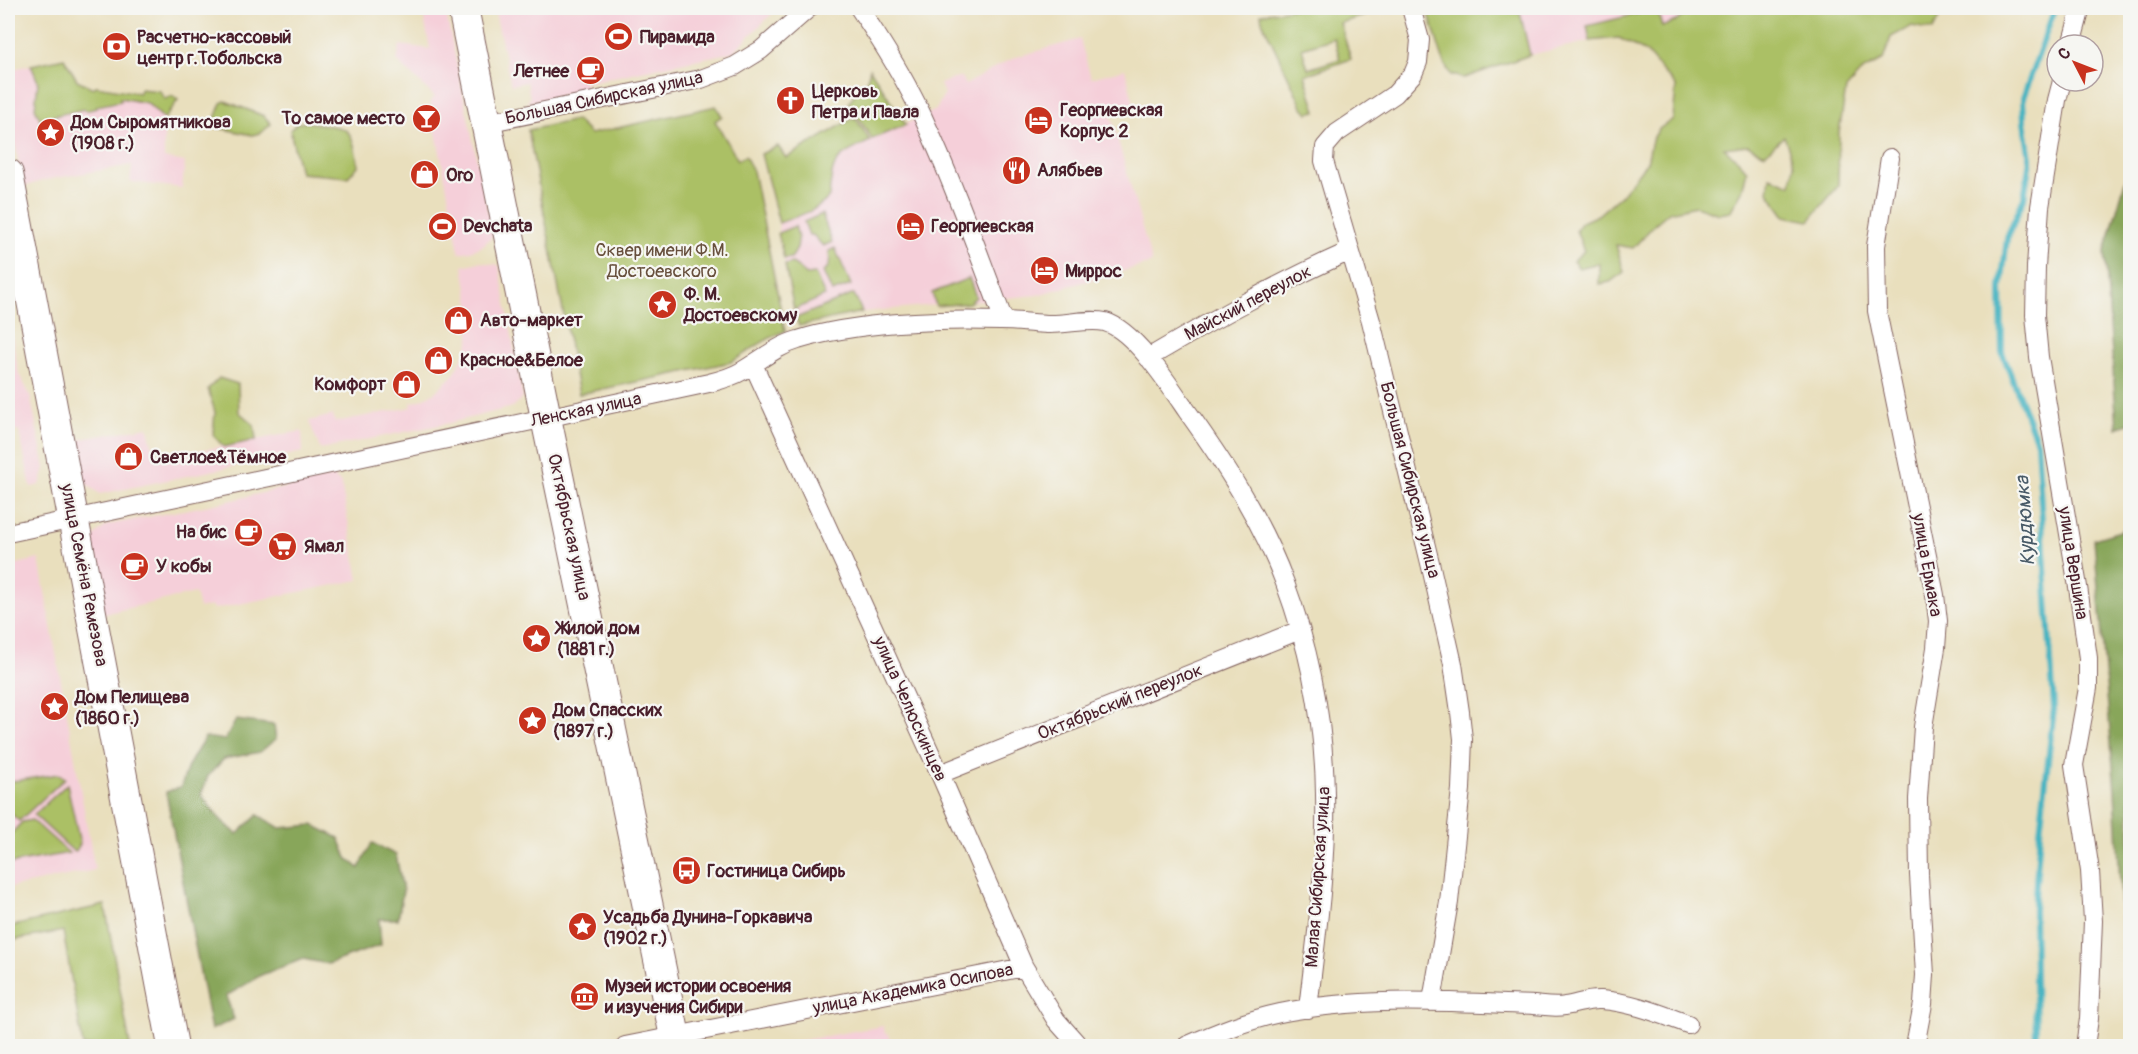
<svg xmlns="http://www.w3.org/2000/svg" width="2138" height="1054" font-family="Pangolin,sans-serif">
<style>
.built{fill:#f5cfd9}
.green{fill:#abc065;stroke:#7a7048;stroke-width:1.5;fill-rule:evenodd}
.forest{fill:#88a65a;stroke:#696242;stroke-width:1.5}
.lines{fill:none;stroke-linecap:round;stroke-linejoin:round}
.stream{stroke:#45b3c1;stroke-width:6}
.street-casing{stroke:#82625e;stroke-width:20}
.primary-casing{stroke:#82625e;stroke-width:32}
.street{stroke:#fff;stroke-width:18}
.primary{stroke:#fff;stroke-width:30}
.labels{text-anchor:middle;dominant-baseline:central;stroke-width:4.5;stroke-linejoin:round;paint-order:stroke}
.poi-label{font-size:18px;font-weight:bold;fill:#4a1f2b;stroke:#f6f6f2;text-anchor:start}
.street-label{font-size:18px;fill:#4a1f2b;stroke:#f6f6f2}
.park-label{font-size:18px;fill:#674f3c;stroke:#f6f6f2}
.water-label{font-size:20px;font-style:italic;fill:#485a67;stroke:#f6f6f2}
</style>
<rect width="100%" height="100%" fill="#f6f6f2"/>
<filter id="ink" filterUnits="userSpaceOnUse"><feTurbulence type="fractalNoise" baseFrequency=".0167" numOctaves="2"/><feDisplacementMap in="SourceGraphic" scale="12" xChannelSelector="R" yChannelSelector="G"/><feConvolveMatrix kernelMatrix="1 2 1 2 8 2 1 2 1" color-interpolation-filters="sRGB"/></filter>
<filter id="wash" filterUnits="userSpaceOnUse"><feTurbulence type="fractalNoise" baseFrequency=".008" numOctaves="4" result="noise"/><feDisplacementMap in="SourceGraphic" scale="24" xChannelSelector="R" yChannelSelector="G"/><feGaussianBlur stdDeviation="1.35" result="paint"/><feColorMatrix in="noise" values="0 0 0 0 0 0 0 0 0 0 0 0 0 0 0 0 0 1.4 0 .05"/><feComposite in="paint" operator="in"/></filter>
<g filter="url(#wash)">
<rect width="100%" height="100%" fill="#e9dfbd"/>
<!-- built -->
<path class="built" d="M422,8H445L493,236L481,247L470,251L459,253L458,245L430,102L435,97L397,61L400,45L430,49Z
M494,8H778L733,52L585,83V90L526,103L530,98L527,82L511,85Z
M1519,8H1691L1678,20L1662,27L1657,9L1587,26L1590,41L1530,55Z
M1080,39L1091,78L1125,69L1134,104L1110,111L1152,263L1037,295L862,312L799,326L778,233L779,223L814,209L830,186L829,182L832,172L840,156L872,139L936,110L944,94L940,84L961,76L965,85L996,67L1016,57Z
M31,65L38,82L35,108L85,109L86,111L96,108V106L119,98L147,103L164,119V158L185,162L182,188L130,182L132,165L45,180L23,187L8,105V70Z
M479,262L499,265L523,397L513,407L450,423L320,449L309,421L333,415L335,422L412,407L411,403L423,399L435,392L454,374L465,353L469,342V323L473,322L463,266Z
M8,317L19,374L30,395L45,468L40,485L31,487L19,431L8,432Z
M148,427L155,459L302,431L303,452L100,494L78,478L71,441Z
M333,476L341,483L359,580L214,609L213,606L199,608L195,593L103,614L90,540L107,525L220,503Z
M39,559L95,870L8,888V566Z
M883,1026L885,1033H888L894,1046H770Z"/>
<!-- green -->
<path class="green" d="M1295,8H1390L1340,23L1351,59L1305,75L1316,111L1308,113L1302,106L1262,21L1261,14ZM1334,38L1340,59L1308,69L1302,48Z
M1427,8H1519L1530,55L1464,78L1451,75L1444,63Z
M1691,8H1944L1933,30L1912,26L1891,37L1883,60L1862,71L1846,89L1839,133L1838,186L1809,221L1785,216L1768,192L1770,177L1791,185L1794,164L1784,136L1765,154L1748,145L1724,148L1738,160L1747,171L1742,191L1730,212L1719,214L1696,206L1669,212L1656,223L1633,248L1616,245L1624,272L1610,282L1599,284V263L1579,268L1573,261L1584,251L1576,230L1582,222L1598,215L1621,195L1647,162L1652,140L1659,129L1673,119L1676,87L1646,52L1619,38L1590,41L1587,26L1657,9L1662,27L1678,20Z
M64,58L77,80L93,88L96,86L139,93L140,89L160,91L164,99L172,96L178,100L164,119L147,103L120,98L121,101L97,106V108L85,111L84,109L40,119L35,108L38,82L31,65Z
M870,69L906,125L872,139L849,103L853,96L866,83Z
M225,101L264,116L271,124L261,133L252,135L215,127L214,121L221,103Z
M716,106L722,116L715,121L738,160L745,156L753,171L785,331C765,338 749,352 731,362L579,394L528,130L576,120L590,134Z
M855,117L870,141C834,159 833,157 829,197C817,212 796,216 779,223L761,154L778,146L786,158Z
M308,122C348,130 352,122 358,166L348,177L300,173L290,130L297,123Z
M822,214L832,242L823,246L813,235H809L804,222Z
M795,226C799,238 800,247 791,258L784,259L778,233Z
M835,248L851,285L832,292L823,272C831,266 830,261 829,251Z
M792,263C799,266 801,272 807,275L815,274L825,296L794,310L785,265Z
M969,278L976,297L969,303L936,306L932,293Z
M854,294L862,312L799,326L796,318Z
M219,378L238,384L239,412L254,425L256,440L224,447L213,435L215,412L208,389Z
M59,774L65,778L19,821L8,811V782Z
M67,784L80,844L76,851L72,850L34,815Z
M32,820L69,853L8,864V837L22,822Z
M105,905L130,1046H83L63,931L8,941V927Z"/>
<!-- forest -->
<path class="forest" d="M2130,165V422L2117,428L2105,251Z
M2130,528V982L2125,976L2115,791L2094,539Z
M236,720L274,725L276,739L260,752L224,759L208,776L201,795L220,819L237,834L258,815L280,828L313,825L339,838L347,858L359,868L372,843L396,855L403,891L398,919H379L381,945L328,964L303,959L261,975L226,996L234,1019L211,1030L166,792L181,787L188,766L205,737L225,740Z"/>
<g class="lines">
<!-- stream -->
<path class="stream" d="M2036,1046L2034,909L2040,832L2054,708L2037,442L2002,352L2001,288L2007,238L2024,198L2030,159L2024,121L2023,98L2055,8"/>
</g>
</g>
<g filter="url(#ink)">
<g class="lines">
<defs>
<path id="street" d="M859,8C882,42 904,77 922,115C953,182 978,252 1004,321
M1411,8L1420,40L1418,62L1413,74L1395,94L1337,133L1325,147L1324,161L1371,321L1431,567L1453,664L1460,712L1463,739L1461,789L1449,902L1432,1001
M2071,45L2081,8
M2062,81L2057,100L2040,207L2036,267L2035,315L2039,357L2078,587L2088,658V688L2074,765L2090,871L2093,921L2089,1019L2085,1046
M486,123L701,79L735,66L761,50L809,8
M1890,158L1876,246L1877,311L1935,595L1938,621L1936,648L1923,727L1918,799L1919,875L1925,975L1923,1004L1915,1046
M1148,358C1216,318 1278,283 1350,251
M753,364L940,774L1024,967L1056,1020L1079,1046
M8,533L709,383C721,380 732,377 742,371C761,360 777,346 798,340C856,322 939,319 1001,321C1016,321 1031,323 1047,324C1065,325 1089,318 1105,322C1134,330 1170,386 1187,411C1225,464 1262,521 1285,583C1310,650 1324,722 1325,794C1327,865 1316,938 1308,1009
M940,774L1300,630
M625,1046L1024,967
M1186,1046C1216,1033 1247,1020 1280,1013C1363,996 1449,1002 1534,1005C1544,1006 1555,1008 1565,1006C1578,1004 1588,999 1601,1000C1631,1002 1660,1014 1688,1024"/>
<path id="primary" d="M463,8L546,418L677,1046
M8,174L173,1046"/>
</defs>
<!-- street casing -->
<use href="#street" class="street-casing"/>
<!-- primary casing -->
<use href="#primary" class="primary-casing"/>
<!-- street -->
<use href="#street" class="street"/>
<!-- primary -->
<use href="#primary" class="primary"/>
</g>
</g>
<!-- icons -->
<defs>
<symbol id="stadium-disc" viewBox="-11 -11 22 22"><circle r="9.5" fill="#c8321e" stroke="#f6f6f2"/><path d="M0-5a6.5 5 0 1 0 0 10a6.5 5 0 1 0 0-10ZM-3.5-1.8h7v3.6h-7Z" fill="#fff"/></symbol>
<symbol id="bank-disc" viewBox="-11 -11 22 22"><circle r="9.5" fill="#c8321e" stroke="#f6f6f2"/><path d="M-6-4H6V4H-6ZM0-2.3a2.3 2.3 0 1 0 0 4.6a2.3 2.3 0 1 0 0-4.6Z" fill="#fff"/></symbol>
<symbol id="cafe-disc" viewBox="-11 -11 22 22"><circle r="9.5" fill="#c8321e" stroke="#f6f6f2"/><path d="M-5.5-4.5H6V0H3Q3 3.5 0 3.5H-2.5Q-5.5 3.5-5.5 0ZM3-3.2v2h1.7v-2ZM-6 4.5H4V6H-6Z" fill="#fff"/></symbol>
<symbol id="church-disc" viewBox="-11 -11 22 22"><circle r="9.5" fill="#c8321e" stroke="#f6f6f2"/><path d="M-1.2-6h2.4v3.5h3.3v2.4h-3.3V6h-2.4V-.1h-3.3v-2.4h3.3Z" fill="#fff"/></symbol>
<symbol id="bar-disc" viewBox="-11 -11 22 22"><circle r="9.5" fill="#c8321e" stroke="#f6f6f2"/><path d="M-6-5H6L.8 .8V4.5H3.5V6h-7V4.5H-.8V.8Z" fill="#fff"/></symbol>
<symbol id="hotel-disc" viewBox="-11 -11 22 22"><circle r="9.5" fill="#c8321e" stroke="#f6f6f2"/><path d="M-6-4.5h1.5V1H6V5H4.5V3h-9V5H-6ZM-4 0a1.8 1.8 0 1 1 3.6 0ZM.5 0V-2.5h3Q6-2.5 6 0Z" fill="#fff"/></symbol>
<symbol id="sight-disc" viewBox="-11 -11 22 22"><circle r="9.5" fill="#c8321e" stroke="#f6f6f2"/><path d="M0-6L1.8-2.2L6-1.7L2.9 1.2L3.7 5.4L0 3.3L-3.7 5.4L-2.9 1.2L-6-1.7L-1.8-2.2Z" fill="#fff"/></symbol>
<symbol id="restaurant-disc" viewBox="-11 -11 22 22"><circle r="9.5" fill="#c8321e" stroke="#f6f6f2"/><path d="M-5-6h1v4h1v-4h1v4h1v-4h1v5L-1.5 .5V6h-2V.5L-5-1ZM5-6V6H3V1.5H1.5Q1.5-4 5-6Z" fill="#fff"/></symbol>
<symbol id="shop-disc" viewBox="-11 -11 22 22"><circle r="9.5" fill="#c8321e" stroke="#f6f6f2"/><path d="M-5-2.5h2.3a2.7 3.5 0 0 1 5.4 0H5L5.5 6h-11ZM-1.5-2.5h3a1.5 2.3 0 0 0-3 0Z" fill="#fff"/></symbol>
<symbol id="supermarket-disc" viewBox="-11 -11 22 22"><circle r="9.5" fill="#c8321e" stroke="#f6f6f2"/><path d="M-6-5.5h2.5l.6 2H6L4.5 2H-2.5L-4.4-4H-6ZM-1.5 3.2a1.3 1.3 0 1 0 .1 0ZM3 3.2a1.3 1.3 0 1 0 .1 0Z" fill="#fff"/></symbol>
<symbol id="bus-disc" viewBox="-11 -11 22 22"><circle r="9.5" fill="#c8321e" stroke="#f6f6f2"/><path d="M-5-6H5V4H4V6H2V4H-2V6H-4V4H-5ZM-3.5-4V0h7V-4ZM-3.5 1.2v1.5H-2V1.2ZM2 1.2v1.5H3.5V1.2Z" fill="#fff"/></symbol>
<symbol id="museum-disc" viewBox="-11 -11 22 22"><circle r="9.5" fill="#c8321e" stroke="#f6f6f2"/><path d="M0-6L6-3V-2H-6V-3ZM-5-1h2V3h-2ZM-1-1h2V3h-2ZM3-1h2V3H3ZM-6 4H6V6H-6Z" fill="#fff"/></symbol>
</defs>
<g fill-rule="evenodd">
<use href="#stadium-disc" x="602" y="20" width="33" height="33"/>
<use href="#bank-disc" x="100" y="30" width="33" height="33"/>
<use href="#cafe-disc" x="574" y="54" width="33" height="33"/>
<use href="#church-disc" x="774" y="84" width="33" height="33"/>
<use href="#bar-disc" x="410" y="102" width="33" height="33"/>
<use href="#hotel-disc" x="1022" y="104" width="33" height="33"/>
<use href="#sight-disc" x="34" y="116" width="33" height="33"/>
<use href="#restaurant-disc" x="1000" y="154" width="33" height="33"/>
<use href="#shop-disc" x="408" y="158" width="33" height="33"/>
<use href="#stadium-disc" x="426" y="210" width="33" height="33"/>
<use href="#hotel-disc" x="894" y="210" width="33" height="33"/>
<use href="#hotel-disc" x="1028" y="254" width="33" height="33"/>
<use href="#sight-disc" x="646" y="288" width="33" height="33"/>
<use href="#shop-disc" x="442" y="304" width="33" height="33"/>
<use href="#shop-disc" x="422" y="344" width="33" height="33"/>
<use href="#shop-disc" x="390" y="368" width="33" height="33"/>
<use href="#shop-disc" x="112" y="440" width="33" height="33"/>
<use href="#cafe-disc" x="232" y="516" width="33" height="33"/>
<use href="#supermarket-disc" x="266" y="530" width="33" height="33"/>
<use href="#cafe-disc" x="118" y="550" width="33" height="33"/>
<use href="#sight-disc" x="520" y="622" width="33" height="33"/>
<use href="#sight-disc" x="38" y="690" width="33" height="33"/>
<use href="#sight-disc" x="516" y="704" width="33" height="33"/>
<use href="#bus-disc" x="670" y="854" width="33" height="33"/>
<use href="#sight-disc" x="566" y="910" width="33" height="33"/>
<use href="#museum-disc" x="568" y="980" width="33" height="33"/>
</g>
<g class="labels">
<!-- poi labels -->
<g class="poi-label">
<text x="137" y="37">Расчетно-кассовый<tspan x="137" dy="21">центр г.Тобольска</tspan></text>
<text x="640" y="37">Пирамида</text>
<text x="569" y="71" text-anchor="end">Летнее</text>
<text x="812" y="91">Церковь<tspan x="812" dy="21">Петра и Павла</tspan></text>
<text x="1060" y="110">Георгиевская<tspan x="1060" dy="21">Корпус 2</tspan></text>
<text x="405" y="118" text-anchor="end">То самое место</text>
<text x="71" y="122">Дом Сыромятникова<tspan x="71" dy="21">(1908 г.)</tspan></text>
<text x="1037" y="170">Алябьев</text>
<text x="446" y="175">Oro</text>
<text x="463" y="226">Devchata</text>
<text x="931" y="226">Георгиевская</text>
<text x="1065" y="271">Миррос</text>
<text x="684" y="294">Ф. М.<tspan x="684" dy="21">Достоевскому</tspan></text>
<text x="480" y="320">Авто-маркет</text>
<text x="460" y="360">Красное&amp;Белое</text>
<text x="386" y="384" text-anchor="end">Комфорт</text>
<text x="150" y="457">Светлое&amp;Тёмное</text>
<text x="227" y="532" text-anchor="end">На бис</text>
<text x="304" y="546">Ямал</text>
<text x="156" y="566">У кобы</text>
<text x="557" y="628">Жилой дом<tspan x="557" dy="21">(1881 г.)</tspan></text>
<text x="75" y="697">Дом Пелищева<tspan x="75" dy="21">(1860 г.)</tspan></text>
<text x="553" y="710">Дом Спасских<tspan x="553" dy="21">(1897 г.)</tspan></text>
<text x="707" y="871">Гостиница Сибирь</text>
<text x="603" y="917">Усадьба Дунина-Горкавича<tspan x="603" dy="21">(1902 г.)</tspan></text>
<text x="605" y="986">Музей истории освоения<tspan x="605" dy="21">и изучения Сибири</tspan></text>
</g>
<!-- street labels -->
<g class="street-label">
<text transform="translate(604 98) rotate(-12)">Большая Сибирская улица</text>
<text transform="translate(1248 303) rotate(-28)">Майский переулок</text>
<text transform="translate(586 410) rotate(-12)">Ленская улица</text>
<text transform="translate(1410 480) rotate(76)">Большая Сибирская улица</text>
<text transform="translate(569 527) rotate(78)">Октябрьская улица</text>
<text transform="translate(2073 563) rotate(81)">улица Вершина</text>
<text transform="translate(1927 565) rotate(80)">улица Ермака</text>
<text transform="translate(84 575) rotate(79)">улица Семёна Ремезова</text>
<text transform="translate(1120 702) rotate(-22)">Октябрьский переулок</text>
<text transform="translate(910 709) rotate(66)">улица Челюскинцев</text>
<text transform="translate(1318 877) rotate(-86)">Малая Сибирская улица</text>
<text transform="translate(913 989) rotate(-11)">улица Академика Осипова</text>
</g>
<!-- park labels -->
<g class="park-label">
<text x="662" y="250">Сквер имени Ф.М.<tspan x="662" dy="21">Достоевского</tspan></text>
</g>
<!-- water labels -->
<g class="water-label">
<text transform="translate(2025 521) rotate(-94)">Курдюмка</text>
</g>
</g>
<!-- margin -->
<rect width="2138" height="1054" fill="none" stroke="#f6f6f2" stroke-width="30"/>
<!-- north arrow -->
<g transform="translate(2075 63) rotate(312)"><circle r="28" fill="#f6f6f2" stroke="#b1a0a2" stroke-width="1.5"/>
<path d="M0-4.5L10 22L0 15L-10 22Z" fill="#c8321e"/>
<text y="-9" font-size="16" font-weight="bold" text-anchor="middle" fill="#4a1f2b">С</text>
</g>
</svg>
